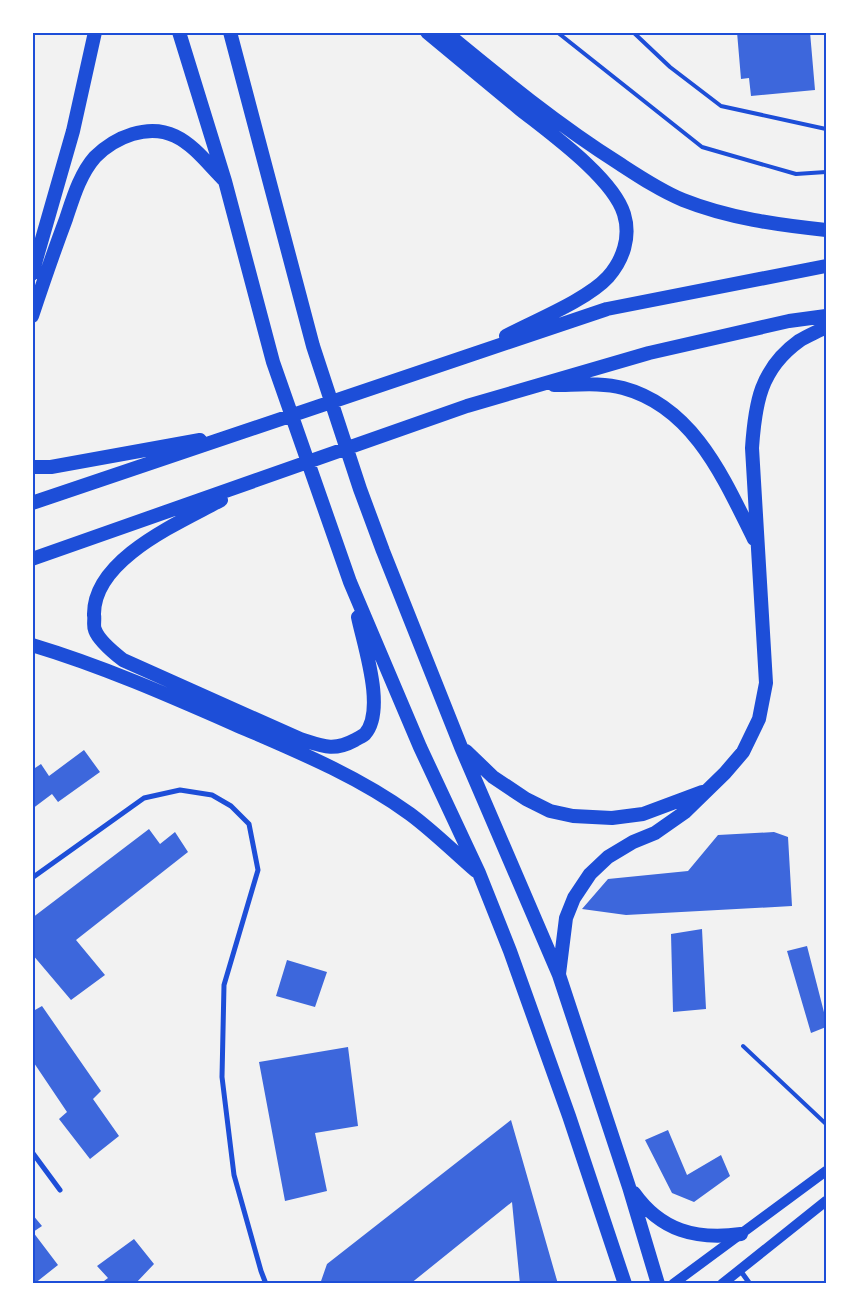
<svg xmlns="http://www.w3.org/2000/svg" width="859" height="1316" font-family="'Varela Round',sans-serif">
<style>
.building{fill:#3d67dc}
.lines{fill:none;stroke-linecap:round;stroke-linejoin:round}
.service{stroke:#1d4ed8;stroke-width:4}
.minor{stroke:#1d4ed8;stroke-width:5}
.secondary{stroke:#1d4ed8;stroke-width:10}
.trunk{stroke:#1d4ed8;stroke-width:14}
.neatline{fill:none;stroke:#1d4ed8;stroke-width:2}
</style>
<rect width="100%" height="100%" fill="#f2f2f2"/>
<!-- building -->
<path class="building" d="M737,32H810L815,90L751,96L749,78L741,79Z
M84,750L100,772L58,802L52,794L32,809V770L41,764L49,776Z
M149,829L160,844L175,832L188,852L76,940L105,975L71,1000L32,954V918Z
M774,832L788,837L792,906L626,915L582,909L608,879L688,871L718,835Z
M702,929L706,1009L673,1012L671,934Z
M807,946L826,1020V1027L811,1033L787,951Z
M287,960L327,972L315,1007L276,996Z
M32,1005L35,1010L42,1006L101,1091L93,1099L119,1136L90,1159L59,1119L67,1112L32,1060Z
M348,1047L358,1126L315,1133L327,1191L285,1201L259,1062Z
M511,1120L558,1284H520L512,1202L410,1284H320L327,1264Z
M668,1130L687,1175L721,1155L730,1176L694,1202L672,1193L645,1140Z
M32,1214L42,1226L33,1232L58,1265L34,1284H32Z
M134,1239L154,1264L135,1284H100L108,1278L97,1266Z"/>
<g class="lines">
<!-- service -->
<path class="service" d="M557,32L702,147L796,174L826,172
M633,32L670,67L721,106L826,129
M743,1046L826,1124"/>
<!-- minor -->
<path class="minor" d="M32,878L144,798L180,790L212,795L231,806L249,824L258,870L224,985L222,1077L234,1175L261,1271L266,1284
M32,1152L60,1190
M740,1270L750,1284"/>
<!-- secondary -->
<path class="secondary" d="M673,1284L826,1171
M722,1284L826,1201"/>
<!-- trunk -->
<path class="trunk" d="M179,32L225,181L273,362L350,582L420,747L479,873L510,951L569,1116L625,1284
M230,32L313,346L360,489L383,551L461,747L559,975L629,1187L658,1284
M427,32C458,58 490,84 521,110C550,133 613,178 624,214C631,237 623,260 608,277C587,300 534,321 506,336
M445,32C502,79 558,125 620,164C640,177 661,191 683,200C728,218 778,225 826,230
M32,274L73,131L95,32
M32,316C43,283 54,251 66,219C73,198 80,174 95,157C115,137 148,123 175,136C194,145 208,164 223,179
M554,385C576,385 601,382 623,388C694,407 724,479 754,539
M32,467H51L200,440
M221,500C179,523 93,559 94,615C95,619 93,626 95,630C99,641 114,653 123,660L300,739C322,746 333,752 355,740C358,738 363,736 365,734C386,710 364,646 358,617
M32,503L607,309L826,266
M32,559L467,406L649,353L789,321L826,316
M32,645C102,666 168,695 234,724C294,750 356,775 410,814C433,831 454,852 476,871
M466,751L493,777L526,799L550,811L573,816L612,818L643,814L702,792
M559,974L566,918L574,898L590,874L608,857L633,842L655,833L685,812L725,773L743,752L759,719L766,683L752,448C755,404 760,369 799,341C807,336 817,332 826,327
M634,1193C661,1231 696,1240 741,1234"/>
</g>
<!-- border -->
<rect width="859" height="1316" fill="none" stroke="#ffffff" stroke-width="68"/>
<rect x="34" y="34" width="791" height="1248" class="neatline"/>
</svg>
